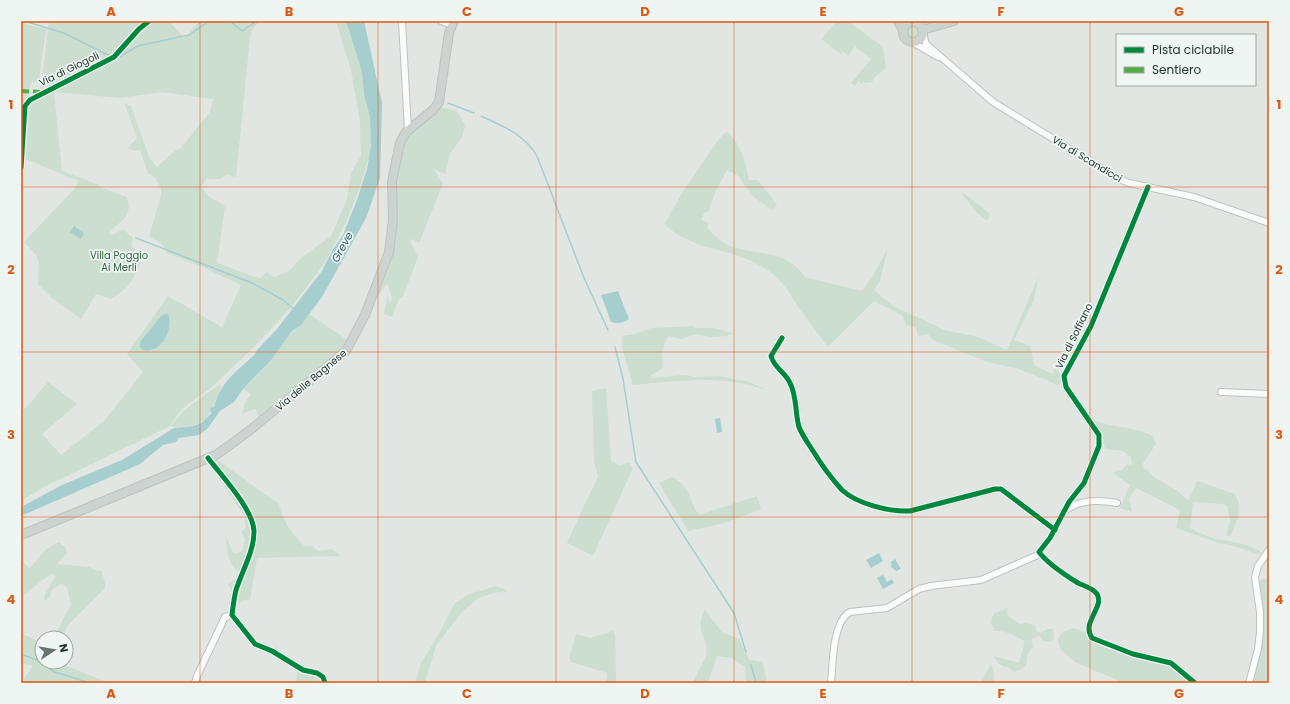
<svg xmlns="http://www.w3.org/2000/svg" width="1290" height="704" font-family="Poppins,sans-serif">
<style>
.green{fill:#ccded0}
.water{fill:#a6cecf}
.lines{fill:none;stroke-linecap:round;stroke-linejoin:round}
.stream{stroke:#a6cecf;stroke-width:1.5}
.minor-casing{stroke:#bec3c0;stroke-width:8}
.major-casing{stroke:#bcc3bf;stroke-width:10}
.minor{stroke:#fafbfb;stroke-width:6}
.major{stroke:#cdd3d0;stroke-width:8}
.quiet{stroke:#53ac45;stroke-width:4;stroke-dasharray:8 4;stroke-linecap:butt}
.cycleway-casing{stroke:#eff5f2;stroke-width:8}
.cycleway{stroke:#00873e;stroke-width:5}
.grid{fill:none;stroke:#de570e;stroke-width:1;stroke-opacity:0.55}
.labels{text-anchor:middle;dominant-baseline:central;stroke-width:3.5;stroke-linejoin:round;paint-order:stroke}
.street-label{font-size:10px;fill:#22362f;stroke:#eff5f2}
.park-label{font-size:10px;fill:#326742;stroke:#eff5f2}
.water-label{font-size:11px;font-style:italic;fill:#256469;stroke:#eff5f2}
.neatline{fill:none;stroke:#de570e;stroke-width:1.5}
.grid-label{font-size:13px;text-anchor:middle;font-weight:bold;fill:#de570e}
</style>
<rect width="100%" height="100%" fill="#e1e6e3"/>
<!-- green -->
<path class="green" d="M49,21H169L184,38L200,21H259L251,32L250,39L236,177L227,175L220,179H206L201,187L208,196L225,206L217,263C232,267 245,275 261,278L266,272L274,277L288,272L301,258L331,236L347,199L351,173L361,156L360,121L351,70L336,21H346L362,72L364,95L370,117L371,140L370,154L362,181L347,220L327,259L294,304L254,347L212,387L182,409L170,426L42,488L21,501V413L48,382L77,404L42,434L61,455L104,421L143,372L127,354L168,296L222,327L241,285L198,265L167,253L162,244L149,237L161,195V188L156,179L148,173L140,150L134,151L128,148L137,138L124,103L131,106L150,159L157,167L176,150L180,149L210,112L213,99L162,92L120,98L54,92L62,171L99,185L102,188L127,197C133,219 121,219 109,233L112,235L123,229L133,238L131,246L143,255C134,278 133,285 111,299L96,294L81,319L53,299L38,284L39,263L36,255L24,242L75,188L78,181L23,158L25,106L42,92L41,85Z
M837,21H848L883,47L886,68L875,77L872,82L865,83L863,81L862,84L858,81L855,86L851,83L871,59L855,46L848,56L843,52L841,54L821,39Z
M21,23L46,29L39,81L31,83L26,102L22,104Z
M907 32a6 6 0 1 1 12 0a6 6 0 1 1-12 0Z
M441,107L457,111L465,125L462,137L450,154L445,174L434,169L443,184L419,243L412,239L410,241L418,257L403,296L399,299L392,317L384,314L387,296L390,303L392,298L387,283L379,295V291L395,244L396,180L402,149L407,137Z
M726,132C739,138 747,166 749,180H758L777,205L772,210L755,198L737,175L727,170C720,184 712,196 709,211L704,213L701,220L708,223V229C716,237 725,245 736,248C761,255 788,251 805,277L862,291L873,276L888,248L880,281L874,290L893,306L945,330L978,337L1007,350L1039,275L1034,300L1014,340L1030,346L1034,365L1052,374L1055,369C1061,373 1061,377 1061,383L1058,385L1016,368L990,363L933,340L928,334L918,336L915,327L906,325L903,316L874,301L828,347C819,335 809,323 801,311C787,290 783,279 761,266C729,247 695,252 664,224L684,190L719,139Z
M964,193L990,214L987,221L977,213L962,194Z
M309,314L346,339L347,344L259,416L255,409L242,414L245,403L251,394L243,389C262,373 275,351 292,332C298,325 303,322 309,314Z
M693,326L696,328H715L738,335L729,334L727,336L710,337L695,334L682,339L668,336L662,351L663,368L650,376L653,378L684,375L695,377L719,376L750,382L768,391C724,374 679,381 633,385L622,348V336L635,334L651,328Z
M222,385C213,404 212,425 186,426C181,427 176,428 171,426L184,410L217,386Z
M606,388L611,460L618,465L629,463L633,468L593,556L567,543L598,476L594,462L592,391Z
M1093,420C1112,428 1134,426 1153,436L1156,444L1143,463L1144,469H1147C1155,480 1165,483 1176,490C1181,493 1184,498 1189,500L1197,481L1235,494L1239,503L1238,518L1230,537L1226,535L1230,520L1227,505C1219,503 1202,503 1193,502L1190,528C1198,532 1208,537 1217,539C1231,542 1250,543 1262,553L1258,554L1227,544H1221L1176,528L1180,510L1136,488L1129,499L1132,512L1120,508L1130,485L1113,473L1122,470L1127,464L1132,465L1131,457L1123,451L1105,449L1101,431Z
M212,459H216L279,504C282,520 293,535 304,546H313L318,551L332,549L341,556L257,558L250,600H244L239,604L228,584L235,579L239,572C227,564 227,548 225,535L233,552L237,553L242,551L245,539L241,532L246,527L245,517L221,481L208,464Z
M672,477C693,488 688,501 699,515L757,496L761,509L721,524L688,531L659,483Z
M59,542L66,548L67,553L57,564L89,567L97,571L101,570L105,582V588L67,626L62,638H53L71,605L67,588L62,583L52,590L50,597L45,601L44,596L56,576L52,573L21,597V561L30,568L46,549Z
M1263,579L1269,580V683H1250L1257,658V582Z
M496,586L508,591L493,593L477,599L461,613L436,646L425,683H415L421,663L440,632L454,604L467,595Z
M1008,608L1007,614L1019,624L1026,623L1035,625L1036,631L1041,633L1047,629H1053L1054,639L1050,642L1043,641L1039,636L1031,639L1033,646L1027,656L1026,665L1022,669L1014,672L1008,667C1000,667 997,662 994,656L1019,663L1025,641C1014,636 1007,630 994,631L991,621L994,613Z
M705,610L722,632L739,639L750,661L752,660L763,662L767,683H746L745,667L731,658L717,656L708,683H693C696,673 703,664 706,655C710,639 693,630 705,610Z
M1073,628L1088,633L1092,638L1171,663L1195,683H1124L1075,662L1062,651L1059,646L1058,639L1061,633Z
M613,631L615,635L616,683H606L607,673L571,662L569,658L576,634L590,638Z
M21,633L42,643V662H57L109,683H21L33,666L21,663Z
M991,663L994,674L993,683H981Z
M297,671C304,671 317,676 321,683H294L297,678Z"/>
<!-- water -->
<path class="water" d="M346,21H364L382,103L380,178L366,218L322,297L301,325L292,331L271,360L243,389L234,402L220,411L208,428L199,435L179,438L176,442L163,445L140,464L21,516V507L62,485L122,460L174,428L193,426L201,423L211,414L210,408L214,407C222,379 236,373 255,354L257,350L277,329L322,271L332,251L343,235L357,200L367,169L371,146L370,117L364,95L362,72Z
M74,226L84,233L81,239L70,232Z
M618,291L629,319C623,323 617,324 611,322L601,295Z
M165,314H168C174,330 161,354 143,350L140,347V342L161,316Z
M720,418L722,432L717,433L715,419Z
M879,553L883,561L871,568L866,560Z
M895,559L901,569L896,571L890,566L892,565L891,562Z
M883,575L887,582L892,579L894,583L883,589L877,578Z"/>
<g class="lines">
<!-- stream -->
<path class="stream" d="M24,21L64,33L110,56
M230,21L242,31L257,21
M117,58L138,46L189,35L209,21
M448,103L474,113
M481,116C503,126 525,135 537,156L584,278L608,330
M136,238L252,283L283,300L294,309
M615,347L623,379L636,462L734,613L746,652
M21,654L42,662L52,671L90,683
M751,665L756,683"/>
<defs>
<path id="minor" d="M402,21L408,130
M441,21L452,25
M923,33L926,44L993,102L1117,178L1129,183L1194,197L1269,223
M912,42L938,57
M21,168L25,106L30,100L114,57L139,29L149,21
M1148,187L1091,326L1064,376L1066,387L1099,435V446L1084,483L1069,502L1050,538L1039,552C1048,564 1065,575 1078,583C1084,586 1093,588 1097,594C1105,607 1081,622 1092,638L1133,654L1171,663L1195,683
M782,338L771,356C774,368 785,372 790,383C797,396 795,413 799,427C802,435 808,443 813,451C821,464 831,478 842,490C857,504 890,512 910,511L995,489H1001L1055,530
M1221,392L1269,394
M208,458C221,475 253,509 254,531C254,552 242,571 236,590C234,598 233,607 232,615L255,644L272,651L303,670L317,673L323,677L325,683
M1066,510C1081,499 1101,500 1117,503
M195,683L197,676L225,617L232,615
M831,683C833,664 832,622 850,612L887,608L919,589L931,586L981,580L1040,554
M1249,683L1258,649L1260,632V612L1255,577L1258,566L1269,550"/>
<path id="major" d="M898,21L903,30
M903 32a10 10 0 1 1 20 0a10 10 0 1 1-20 0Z
M922,30L954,21
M21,535L216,455L249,431L346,351L365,315L389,252L393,220L392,181L400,143L406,132L433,110L439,102L449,33L454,21"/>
</defs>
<!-- minor casing -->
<use href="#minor" class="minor-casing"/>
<!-- major casing -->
<use href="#major" class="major-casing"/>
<!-- minor -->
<use href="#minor" class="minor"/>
<!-- major -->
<use href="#major" class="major"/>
<!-- quiet -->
<path class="quiet" d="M21,91L42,92"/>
<defs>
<path id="cycleway" d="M21,168L25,106L30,100L114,57L139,29L149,21
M1148,187L1091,326L1064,376L1066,387L1099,435V446L1084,483L1069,502L1050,538L1039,552C1048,564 1065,575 1078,583C1084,586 1093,588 1097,594C1105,607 1081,622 1092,638L1133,654L1171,663L1195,683
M782,338L771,356C774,368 785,372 790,383C797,396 795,413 799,427C802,435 808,443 813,451C821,464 831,478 842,490C857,504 890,512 910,511L995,489H1001L1055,530
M208,458C221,475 253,509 254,531C254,552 242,571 236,590C234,598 233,607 232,615L255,644L272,651L303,670L317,673L323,677L325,683"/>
</defs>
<!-- cycleway casing -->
<use href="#cycleway" class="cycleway-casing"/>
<!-- cycleway -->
<use href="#cycleway" class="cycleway"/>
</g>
<!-- grid -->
<path class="grid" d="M200,21V683M378,21V683M556,21V683M734,21V683M912,21V683M1090,21V683M21,187H1269M21,352H1269M21,517H1269"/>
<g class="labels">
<!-- street labels -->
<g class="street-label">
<text transform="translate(69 69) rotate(-26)">Via di Giogoli</text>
<text transform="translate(1087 159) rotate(31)">Via di Scandicci</text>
<text transform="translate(1074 336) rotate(-64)">Via di Soffiano</text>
<text transform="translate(311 380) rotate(-40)">Via delle Bagnese</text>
</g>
<!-- park labels -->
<g class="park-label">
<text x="119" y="255">Villa Poggio<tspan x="119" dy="12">Ai Merli</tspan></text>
</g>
<!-- water labels -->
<g class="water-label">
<text transform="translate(342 247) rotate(-61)">Greve</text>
</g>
</g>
<!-- border -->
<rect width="1290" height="704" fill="none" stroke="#eff5f2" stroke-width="44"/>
<!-- legend -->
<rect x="1116" y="34" width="140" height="52" fill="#eff5f2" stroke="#9da9a4"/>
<rect x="1124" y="47" width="20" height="6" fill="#00873e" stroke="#9da9a4"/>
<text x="1152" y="54" font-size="12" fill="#22362f">Pista ciclabile</text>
<rect x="1124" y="67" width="20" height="6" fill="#53ac45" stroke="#9da9a4"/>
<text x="1152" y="74" font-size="12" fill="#22362f">Sentiero</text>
<!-- north arrow -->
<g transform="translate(54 650) rotate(78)"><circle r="19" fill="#eff5f2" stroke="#9da9a4"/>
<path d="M0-3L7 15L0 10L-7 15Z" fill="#65746e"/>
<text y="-6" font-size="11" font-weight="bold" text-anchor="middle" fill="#22362f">N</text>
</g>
<rect x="22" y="22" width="1246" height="660" class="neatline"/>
<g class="grid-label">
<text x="111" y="16">A</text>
<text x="289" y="16">B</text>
<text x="467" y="16">C</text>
<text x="645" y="16">D</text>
<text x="823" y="16">E</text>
<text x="1001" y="16">F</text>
<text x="1179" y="16">G</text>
<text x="11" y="109">1</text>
<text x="1279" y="109">1</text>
<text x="11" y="274">2</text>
<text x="1279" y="274">2</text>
<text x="11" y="439">3</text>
<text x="1279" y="439">3</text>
<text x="11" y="604">4</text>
<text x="1279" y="604">4</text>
<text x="111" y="698">A</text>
<text x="289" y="698">B</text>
<text x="467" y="698">C</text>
<text x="645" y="698">D</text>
<text x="823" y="698">E</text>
<text x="1001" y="698">F</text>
<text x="1179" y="698">G</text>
</g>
</svg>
